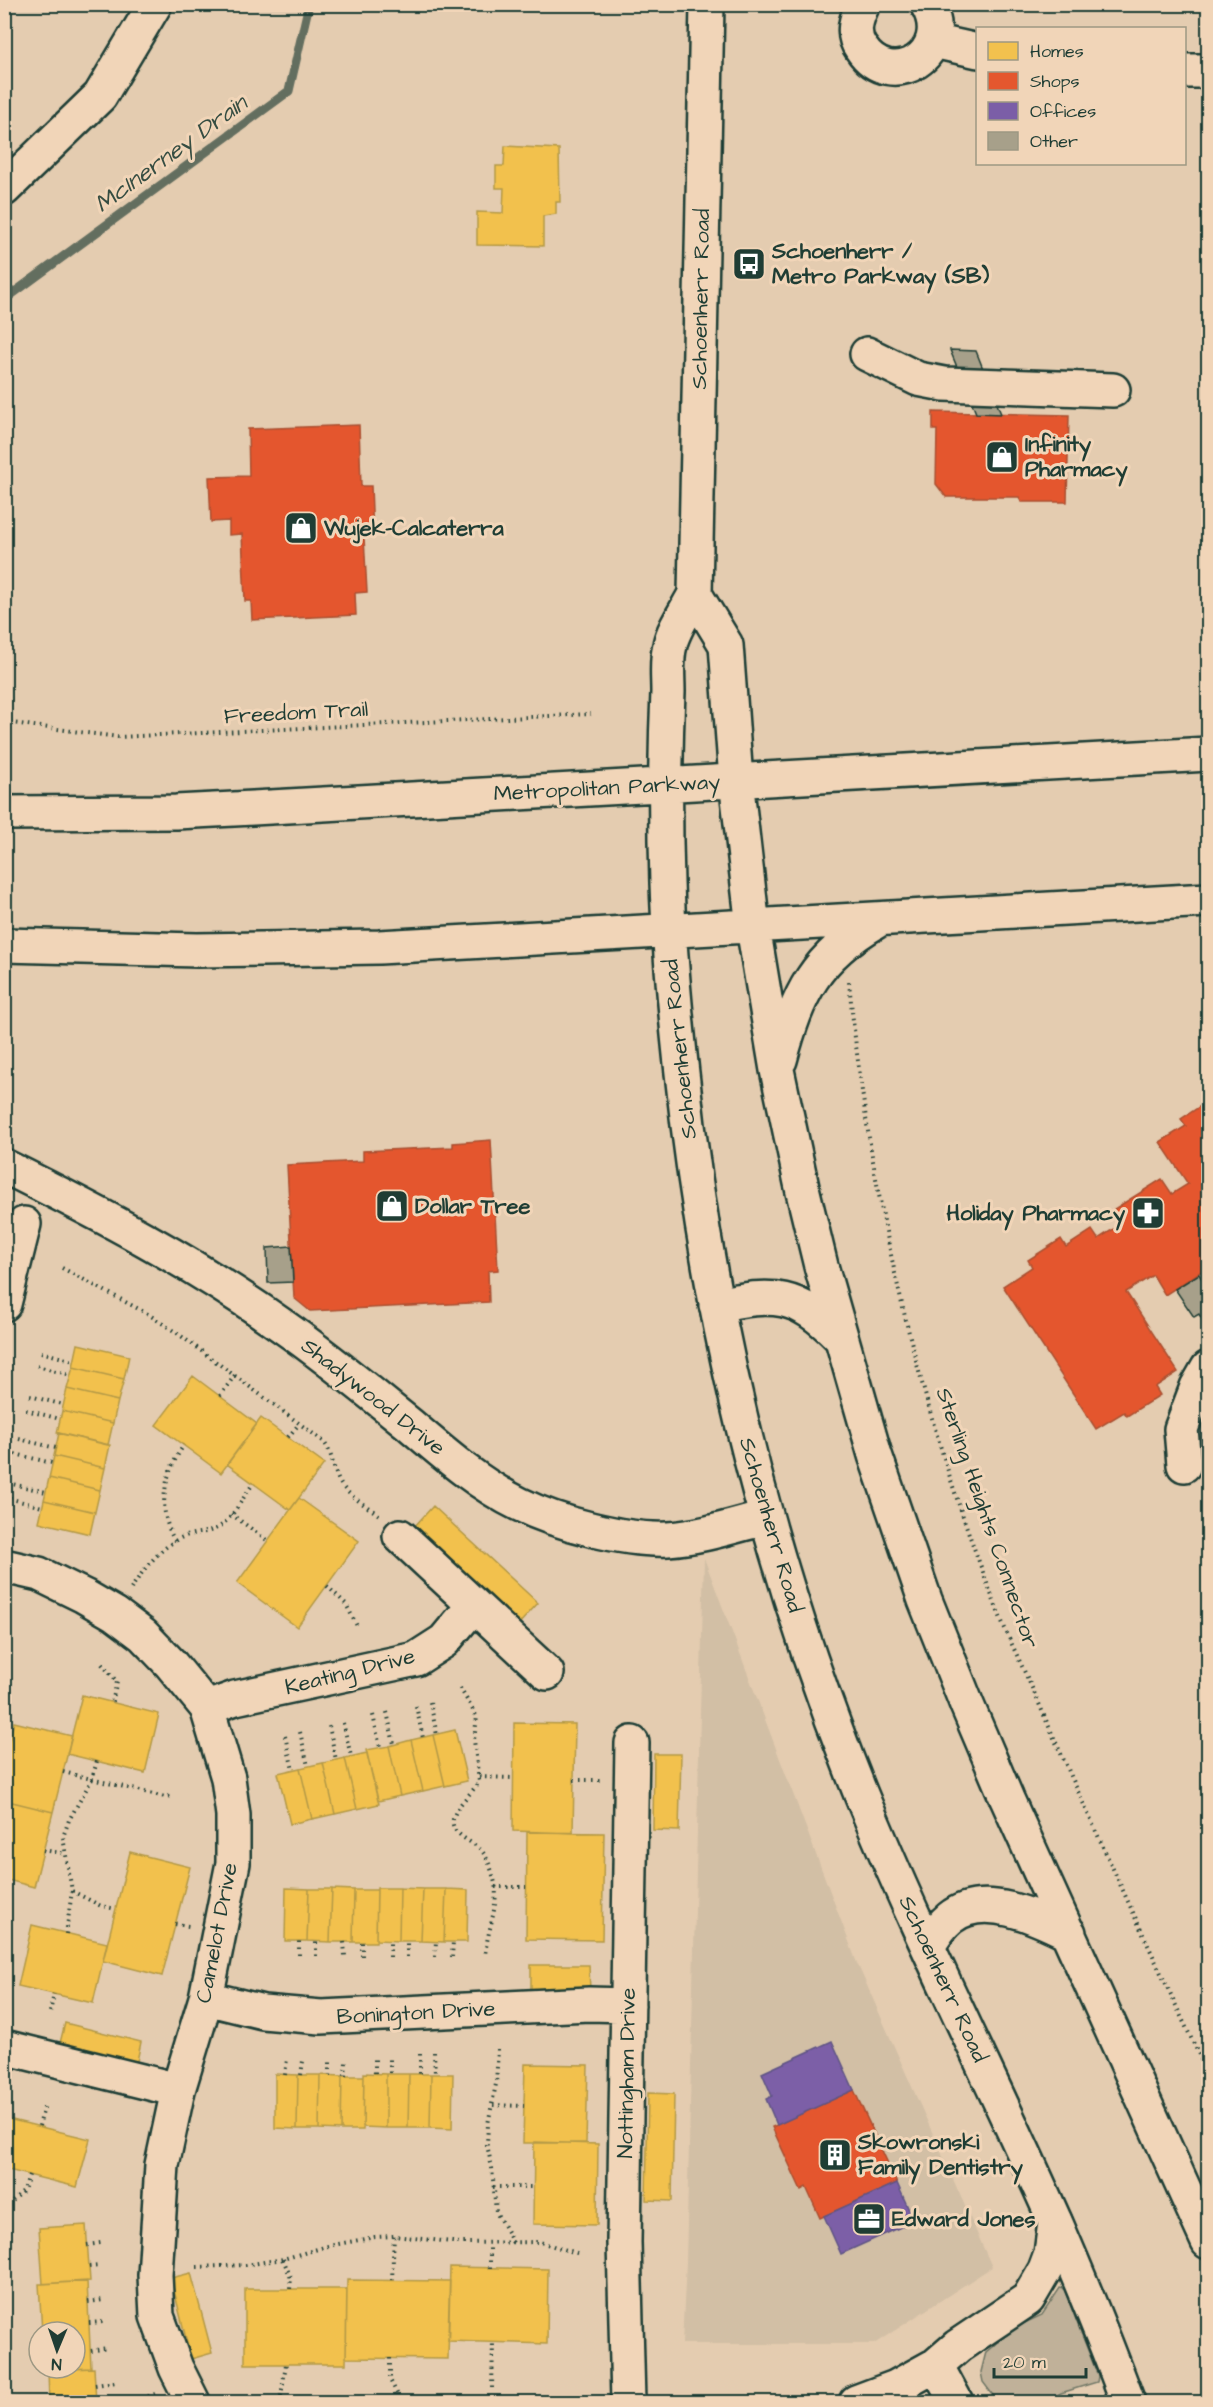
<svg xmlns="http://www.w3.org/2000/svg" width="1213" height="2407" font-family="'Architects Daughter',sans-serif">
<style>
.built{fill:#d2bfa5}
.green{fill:#c0b199;stroke:#707766;stroke-width:1.5}
.homes{fill:#f2c14e;stroke:#b39946;stroke-width:1.5}
.shops{fill:#e4572e;stroke:#a94f30;stroke-width:1.5}
.offices{fill:#7b5ea7;stroke:#5f5484;stroke-width:1.5}
.lines{fill:none;stroke-linecap:round;stroke-linejoin:round}
.stream{stroke:#636e5f;stroke-width:9}
.building{fill:#a7a08a;stroke:#1f3d34;stroke-width:1.5}
.minor-casing{stroke:#1f3d34;stroke-width:38}
.major-casing{stroke:#1f3d34;stroke-width:38}
.path{stroke:#1f3d34;stroke-width:4;stroke-dasharray:1.5 4.5;stroke-linecap:butt}
.minor{stroke:#f1d5b8;stroke-width:33}
.major{stroke:#f1d5b8;stroke-width:33}
.labels{text-anchor:middle;dominant-baseline:central;stroke-width:6;stroke-linejoin:round;paint-order:stroke}
.poi-label{font-size:22px;font-weight:bold;fill:#1f3d34;stroke:#f1d5b8;text-anchor:start}
.street-label{font-size:22px;fill:#1f3d34;stroke:#f1d5b8}
.water-label{font-size:24px;font-style:italic;fill:#364d42;stroke:#f1d5b8}
</style>
<rect width="100%" height="100%" fill="#e4ccb0"/>
<filter id="ink" filterUnits="userSpaceOnUse"><feTurbulence type="fractalNoise" baseFrequency=".0167" numOctaves="2"/><feDisplacementMap in="SourceGraphic" scale="12" xChannelSelector="R" yChannelSelector="G"/><feConvolveMatrix kernelMatrix="1 2 1 2 8 2 1 2 1" color-interpolation-filters="sRGB"/></filter>
<g filter="url(#ink)">
<!-- built -->
<path class="built" d="M704,1558L857,1963L992,2267L874,2344H682L686,2262Z"/>
<!-- green -->
<path class="green" d="M1060,2288L1064,2289L1098,2376L1097,2382L1061,2393L1045,2402H998L983,2382L981,2372L986,2352L1016,2327L1042,2315Z"/>
<!-- homes -->
<path class="homes" d="M505,146L559,149L560,202H556V214L543,216V246L477,245V212L503,213L504,188H496V166H504Z
M78,1344L129,1356L124,1379L73,1367Z
M73,1367L124,1379L118,1401L67,1389Z
M193,1376L257,1424L221,1473L156,1425Z
M67,1389L118,1401L113,1423L62,1411Z
M62,1411L113,1423L108,1445L57,1433Z
M261,1418L324,1464L290,1510L227,1464Z
M59,1433L110,1445L105,1468L54,1456Z
M54,1456L105,1468L100,1490L49,1478Z
M49,1478L100,1490L95,1512L44,1500Z
M299,1498L359,1541L297,1627L237,1583Z
M44,1500L95,1512L90,1534L39,1522Z
M433,1506L538,1603L519,1624L414,1527Z
M82,1695L159,1714L145,1773L67,1754Z
M14,1722L72,1736L53,1812L4,1800V1759Z
M514,1723L575,1724L573,1833L513,1831Z
M455,1730L467,1781L445,1786L433,1735Z
M433,1735L445,1786L423,1791L411,1740Z
M411,1740L423,1791L400,1796L389,1746Z
M389,1746L400,1796L378,1801L366,1750Z
M367,1753L379,1804L357,1809L345,1758Z
M654,1754H681L679,1831L653,1830Z
M345,1758L357,1809L335,1814L323,1763Z
M323,1763L335,1814L312,1819L300,1768Z
M300,1768L312,1819L290,1824L278,1773Z
M4,1800L53,1812L34,1887L4,1879Z
M527,1832L604,1833L602,1940L526,1939Z
M130,1852L190,1867L162,1976L103,1961Z
M286,1888L309,1889L307,1941H285Z
M377,1888H400L399,1941L376,1940Z
M400,1888L423,1889L421,1941H399Z
M309,1889H332L330,1942L307,1941Z
M332,1889L354,1890L353,1942H330Z
M423,1889H446L444,1942L421,1941Z
M446,1889L468,1890L467,1942H444Z
M354,1890H377L376,1942H353Z
M32,1925L107,1943L93,2003L18,1986Z
M531,1965H589L590,1991H531Z
M65,2023L141,2042L136,2066L59,2047Z
M525,2064L588,2065L586,2143H523Z
M364,2073L386,2074V2128L363,2127Z
M275,2074L298,2075L297,2129L275,2128Z
M386,2074H409L408,2128H386Z
M409,2074H431L430,2128H408Z
M431,2074H453L452,2129L430,2128Z
M298,2075H320L319,2129H297Z
M320,2075L342,2076L341,2130L319,2129Z
M342,2076H364L363,2130H341Z
M648,2093L674,2094L672,2201L646,2200Z
M4,2118L90,2139L77,2187L4,2169Z
M534,2142L598,2144L597,2225L533,2224Z
M86,2225L90,2281L43,2284L39,2228Z
M450,2267L548,2269L547,2344L448,2341Z
M191,2273L212,2353L191,2359L171,2278Z
M347,2280L450,2281L448,2359L346,2358Z
M87,2281L91,2368L44,2370V2368H75V2332H42L39,2284Z
M245,2289H347L346,2364H245Z
M94,2368L96,2402H49L48,2370Z"/>
<!-- shops -->
<path class="shops" d="M933,412L1069,415L1067,502H1022L1019,497H946L936,484L937,430H933Z
M359,425L361,486H371L373,536L364,537L367,592L355,593L356,615L252,620L251,601H245L242,534L229,535V521L211,522L209,477L249,476L248,429Z
M1208,1101V1267L1165,1295L1153,1275L1126,1292L1178,1372L1155,1387L1160,1395L1127,1416L1124,1412L1096,1429L1003,1286L1032,1267L1028,1260L1061,1239L1066,1247L1092,1230L1098,1239L1120,1225L1111,1211L1162,1179L1172,1194L1188,1184L1160,1142L1186,1126L1181,1119Z
M491,1140L498,1270L488,1271L489,1302L310,1311L294,1298L287,1165L363,1161V1151L453,1147V1143Z
M854,2090L897,2183L820,2218L806,2187L801,2190L772,2127Z"/>
<!-- offices -->
<path class="offices" d="M832,2041L854,2090L777,2125L766,2099L772,2096L762,2073Z
M897,2183L914,2221L841,2254L824,2216Z"/>
<g class="lines">
<!-- stream -->
<path class="stream" d="M4,300L289,91L309,4"/>
</g>
<!-- building -->
<path class="building" d="M950,350L976,351L1001,414L976,413Z
M291,1246L293,1282L268,1283L267,1248Z
M1199,1274L1208,1289V1329L1199,1314L1194,1317L1175,1289Z"/>
<g class="lines">
<defs>
<path id="minor" d="M863,4C856,19 851,34 861,48C891,94 956,53 927,4
M933,41L978,51
M1184,71H1208
M4,189L100,96L155,4
M867,354L918,379L944,384L1113,390
M4,1166C101,1214 196,1264 284,1327C327,1357 368,1391 409,1424C443,1453 478,1484 519,1504C557,1523 625,1541 668,1539C701,1537 734,1526 765,1518
M4,1304L24,1224
M1184,1465L1181,1429L1197,1387L1208,1368
M400,1536L547,1673
M4,1566L39,1574L84,1596L115,1614L143,1635L170,1663L207,1708L228,1778L233,1815V1863L206,1998L178,2090L162,2165L155,2275L157,2316L176,2368L193,2402
M207,1708L235,1698L416,1659L444,1641L474,1605
M206,1998L263,2012L321,2017L589,2004L628,2005
M4,2047L178,2090
M936,2365L956,2402
M628,2402L624,2242L632,1743
M856,2402L896,2387L936,2365L958,2346L1028,2299L1045,2270L1051,2254L1055,2222"/>
<path id="major" d="M707,4L695,594C688,608 673,629 670,645C666,659 668,677 668,692C665,756 665,819 667,883C669,946 675,1009 682,1073C708,1320 767,1561 860,1792C920,1939 993,2081 1057,2226C1082,2284 1106,2343 1128,2402
M695,594L726,645L736,780L753,927L777,1070L803,1192L821,1266L875,1455L925,1600L967,1705L1007,1799L1208,2242
M4,813L176,812L253,808L1208,754
M4,945L197,950L379,947L1208,900
M780,1060C798,993 815,957 877,921
M716,1305C775,1293 796,1293 840,1337
M928,1947C934,1936 940,1926 950,1918C983,1891 1037,1917 1069,1933"/>
</defs>
<!-- minor casing -->
<use href="#minor" class="minor-casing"/>
<!-- major casing -->
<use href="#major" class="major-casing"/>
<!-- path -->
<path class="path" d="M4,722L118,737L591,714
M849,982C870,1199 920,1417 1001,1619C1015,1653 1032,1686 1046,1720C1099,1839 1153,1957 1208,2074
M62,1268L148,1314L177,1333L323,1441C333,1453 332,1467 339,1481C346,1495 366,1505 379,1515
M41,1352L74,1361
M37,1366L71,1375
M30,1396L64,1405
M220,1396L235,1375
M26,1410L60,1419
M288,1437L299,1424
M19,1439L56,1448
M15,1454L52,1463
M8,1483L46,1492
M4,1497L42,1507
M231,1514L268,1541
M175,1541C156,1509 164,1474 184,1445
M327,1586L346,1604L357,1626
M131,1589C143,1570 161,1546 183,1537C194,1532 208,1534 219,1527C233,1518 243,1497 253,1484
M102,1664L117,1682L112,1702
M460,1688L477,1717L474,1740L479,1782C472,1793 458,1804 454,1816C447,1833 470,1840 480,1849C489,1858 492,1872 495,1883C499,1907 486,1934 485,1957
M430,1702L437,1735
M416,1706L423,1738
M387,1712L394,1744
M373,1715L380,1747
M343,1723L351,1756
M329,1726L336,1760
M300,1732L308,1766
M285,1736L293,1770
M4,1759H5
M63,1772L165,1797L171,1796
M479,1777L514,1778
M574,1780H601
M43,1850L66,1854
M495,1887H526
M72,1891L101,1906L116,1909
M175,1924L189,1926
M66,1934L72,1891L63,1837L69,1820L92,1779L97,1761
M344,1942L345,1956
M299,1955V1941
M316,1956V1941
M362,1956V1942
M390,1957V1940
M407,1957V1941
M435,1957L436,1941
M452,1957L453,1941
M50,2012L54,1994
M498,2049L496,2084L488,2124L487,2145L492,2168L496,2212L513,2243
M434,2052L435,2074
M420,2054V2074
M375,2073V2059
M390,2073V2058
M285,2075L287,2059
M301,2075L303,2061
M330,2076V2062
M345,2076L346,2062
M493,2105L524,2106
M39,2126L45,2104
M493,2187H533
M4,2209L24,2190L29,2175
M87,2245L101,2243
M283,2259L291,2278L290,2289
M89,2267L100,2266
M197,2267L246,2265L283,2259L328,2246L375,2237L394,2236L462,2243L540,2242L580,2254
M490,2268V2244
M392,2280L394,2236
M88,2302L103,2300
M89,2323L104,2322
M91,2351L107,2348
M390,2358V2380L401,2401
M95,2385L116,2382
M492,2388L493,2342
M131,2402L155,2394
M280,2402L286,2364"/>
<!-- minor -->
<use href="#minor" class="minor"/>
<!-- major -->
<use href="#major" class="major"/>
</g>
</g>
<!-- icons -->
<defs>
<symbol id="bus-square" viewBox="-11 -11 22 22"><rect x="-9" y="-9" width="18" height="18" rx="4" fill="#1f3d34" stroke="#f1d5b8"/><path d="M-5-6H5V4H4V6H2V4H-2V6H-4V4H-5ZM-3.5-4V0h7V-4ZM-3.5 1.2v1.5H-2V1.2ZM2 1.2v1.5H3.5V1.2Z" fill="#fff"/></symbol>
<symbol id="shop-square" viewBox="-11 -11 22 22"><rect x="-9" y="-9" width="18" height="18" rx="4" fill="#1f3d34" stroke="#f1d5b8"/><path d="M-5-2.5h2.3a2.7 3.5 0 0 1 5.4 0H5L5.5 6h-11ZM-1.5-2.5h3a1.5 2.3 0 0 0-3 0Z" fill="#fff"/></symbol>
<symbol id="pharmacy-square" viewBox="-11 -11 22 22"><rect x="-9" y="-9" width="18" height="18" rx="4" fill="#1f3d34" stroke="#f1d5b8"/><path d="M-2-6h4v4h4v4h-4v4h-4v-4h-4v-4h4Z" fill="#fff"/></symbol>
<symbol id="building-square" viewBox="-11 -11 22 22"><rect x="-9" y="-9" width="18" height="18" rx="4" fill="#1f3d34" stroke="#f1d5b8"/><path d="M-4-6H4V6H1V3H-1V6H-4ZM-2.5-4.3h1.7v1.8h-1.7ZM.8-4.3h1.7v1.8H.8ZM-2.5-1h1.7V.8h-1.7ZM.8-1h1.7V.8H.8Z" fill="#fff"/></symbol>
<symbol id="office-square" viewBox="-11 -11 22 22"><rect x="-9" y="-9" width="18" height="18" rx="4" fill="#1f3d34" stroke="#f1d5b8"/><path d="M-6-3h4V-5.5h4V-3h4V5H-6ZM-1-4.5V-3h2v-1.5ZM-6 0V1H6V0Z" fill="#fff"/></symbol>
</defs>
<g fill-rule="evenodd">
<use href="#bus-square" x="730" y="245" width="38" height="38"/>
<use href="#shop-square" x="983" y="438" width="38" height="38"/>
<use href="#shop-square" x="282" y="509" width="38" height="38"/>
<use href="#shop-square" x="373" y="1187" width="38" height="38"/>
<use href="#pharmacy-square" x="1129" y="1194" width="38" height="38"/>
<use href="#building-square" x="816" y="2136" width="38" height="38"/>
<use href="#office-square" x="850" y="2200" width="38" height="38"/>
</g>
<g class="labels">
<!-- poi labels -->
<g class="poi-label">
<text x="772" y="251">Schoenherr /<tspan x="772" dy="25">Metro Parkway (SB)</tspan></text>
<text x="1025" y="444">Infinity<tspan x="1025" dy="25">Pharmacy</tspan></text>
<text x="324" y="528">Wujek-Calcaterra</text>
<text x="415" y="1206">Dollar Tree</text>
<text x="1125" y="1213" text-anchor="end">Holiday Pharmacy</text>
<text x="858" y="2142">Skowronski<tspan x="858" dy="25">Family Dentistry</tspan></text>
<text x="892" y="2219">Edward Jones</text>
</g>
<!-- street labels -->
<g class="street-label">
<text transform="translate(701 299) rotate(-89)">Schoenherr Road</text>
<text transform="translate(296 713) rotate(-3)">Freedom Trail</text>
<text transform="translate(607 788) rotate(-3)">Metropolitan Parkway</text>
<text transform="translate(680 1049) rotate(-96)">Schoenherr Road</text>
<text transform="translate(373 1397) rotate(38)">Shadywood Drive</text>
<text transform="translate(987 1518) rotate(71)">Sterling Heights Connector</text>
<text transform="translate(771 1525) rotate(74)">Schoenherr Road</text>
<text transform="translate(350 1672) rotate(-14)">Keating Drive</text>
<text transform="translate(217 1933) rotate(-79)">Camelot Drive</text>
<text transform="translate(943 1979) rotate(65)">Schoenherr Road</text>
<text transform="translate(416 2013) rotate(-3)">Bonington Drive</text>
<text transform="translate(627 2073) rotate(-89)">Nottingham Drive</text>
</g>
<!-- water labels -->
<g class="water-label">
<text transform="translate(171 154) rotate(-36)">McInerney Drain</text>
</g>
</g>
<!-- margin -->
<rect width="1213" height="2407" fill="none" stroke="#f1d5b8" stroke-width="24"/>
<rect x="12" y="12" width="1189" height="2383" fill="none" stroke="#1f3d34" stroke-width="2" filter="url(#ink)"/>
<!-- legend -->
<rect x="976" y="27" width="210" height="138" fill="#f1d5b8" stroke="#9d9883" stroke-width="1.5"/>
<rect x="988" y="42" width="30" height="18" fill="#f2c14e" stroke="#9d9883" stroke-width="1.5"/>
<text x="1030" y="57" font-size="18" fill="#1f3d34">Homes</text>
<rect x="988" y="72" width="30" height="18" fill="#e4572e" stroke="#9d9883" stroke-width="1.5"/>
<text x="1030" y="87" font-size="18" fill="#1f3d34">Shops</text>
<rect x="988" y="102" width="30" height="18" fill="#7b5ea7" stroke="#9d9883" stroke-width="1.5"/>
<text x="1030" y="117" font-size="18" fill="#1f3d34">Offices</text>
<rect x="988" y="132" width="30" height="18" fill="#a7a08a" stroke="#9d9883" stroke-width="1.5"/>
<text x="1030" y="147" font-size="18" fill="#1f3d34">Other</text>
<!-- north arrow -->
<g transform="translate(57 2350) rotate(182)"><circle r="28" fill="#f1d5b8" stroke="#9d9883" stroke-width="1.5"/>
<path d="M0-4.5L10 22L0 15L-10 22Z" fill="#1f3d34"/>
<text y="-9" font-size="16" font-weight="bold" text-anchor="middle" fill="#1f3d34">N</text>
</g>
<!-- scale -->
<path d="M994 2368v9h92v-9" fill="none" stroke="#1f3d34" stroke-width="3"/>
<text x="1003" y="2368" font-size="18" fill="#1f3d34" stroke="#f1d5b8" stroke-width="4.5" paint-order="stroke">20 m</text>
</svg>
